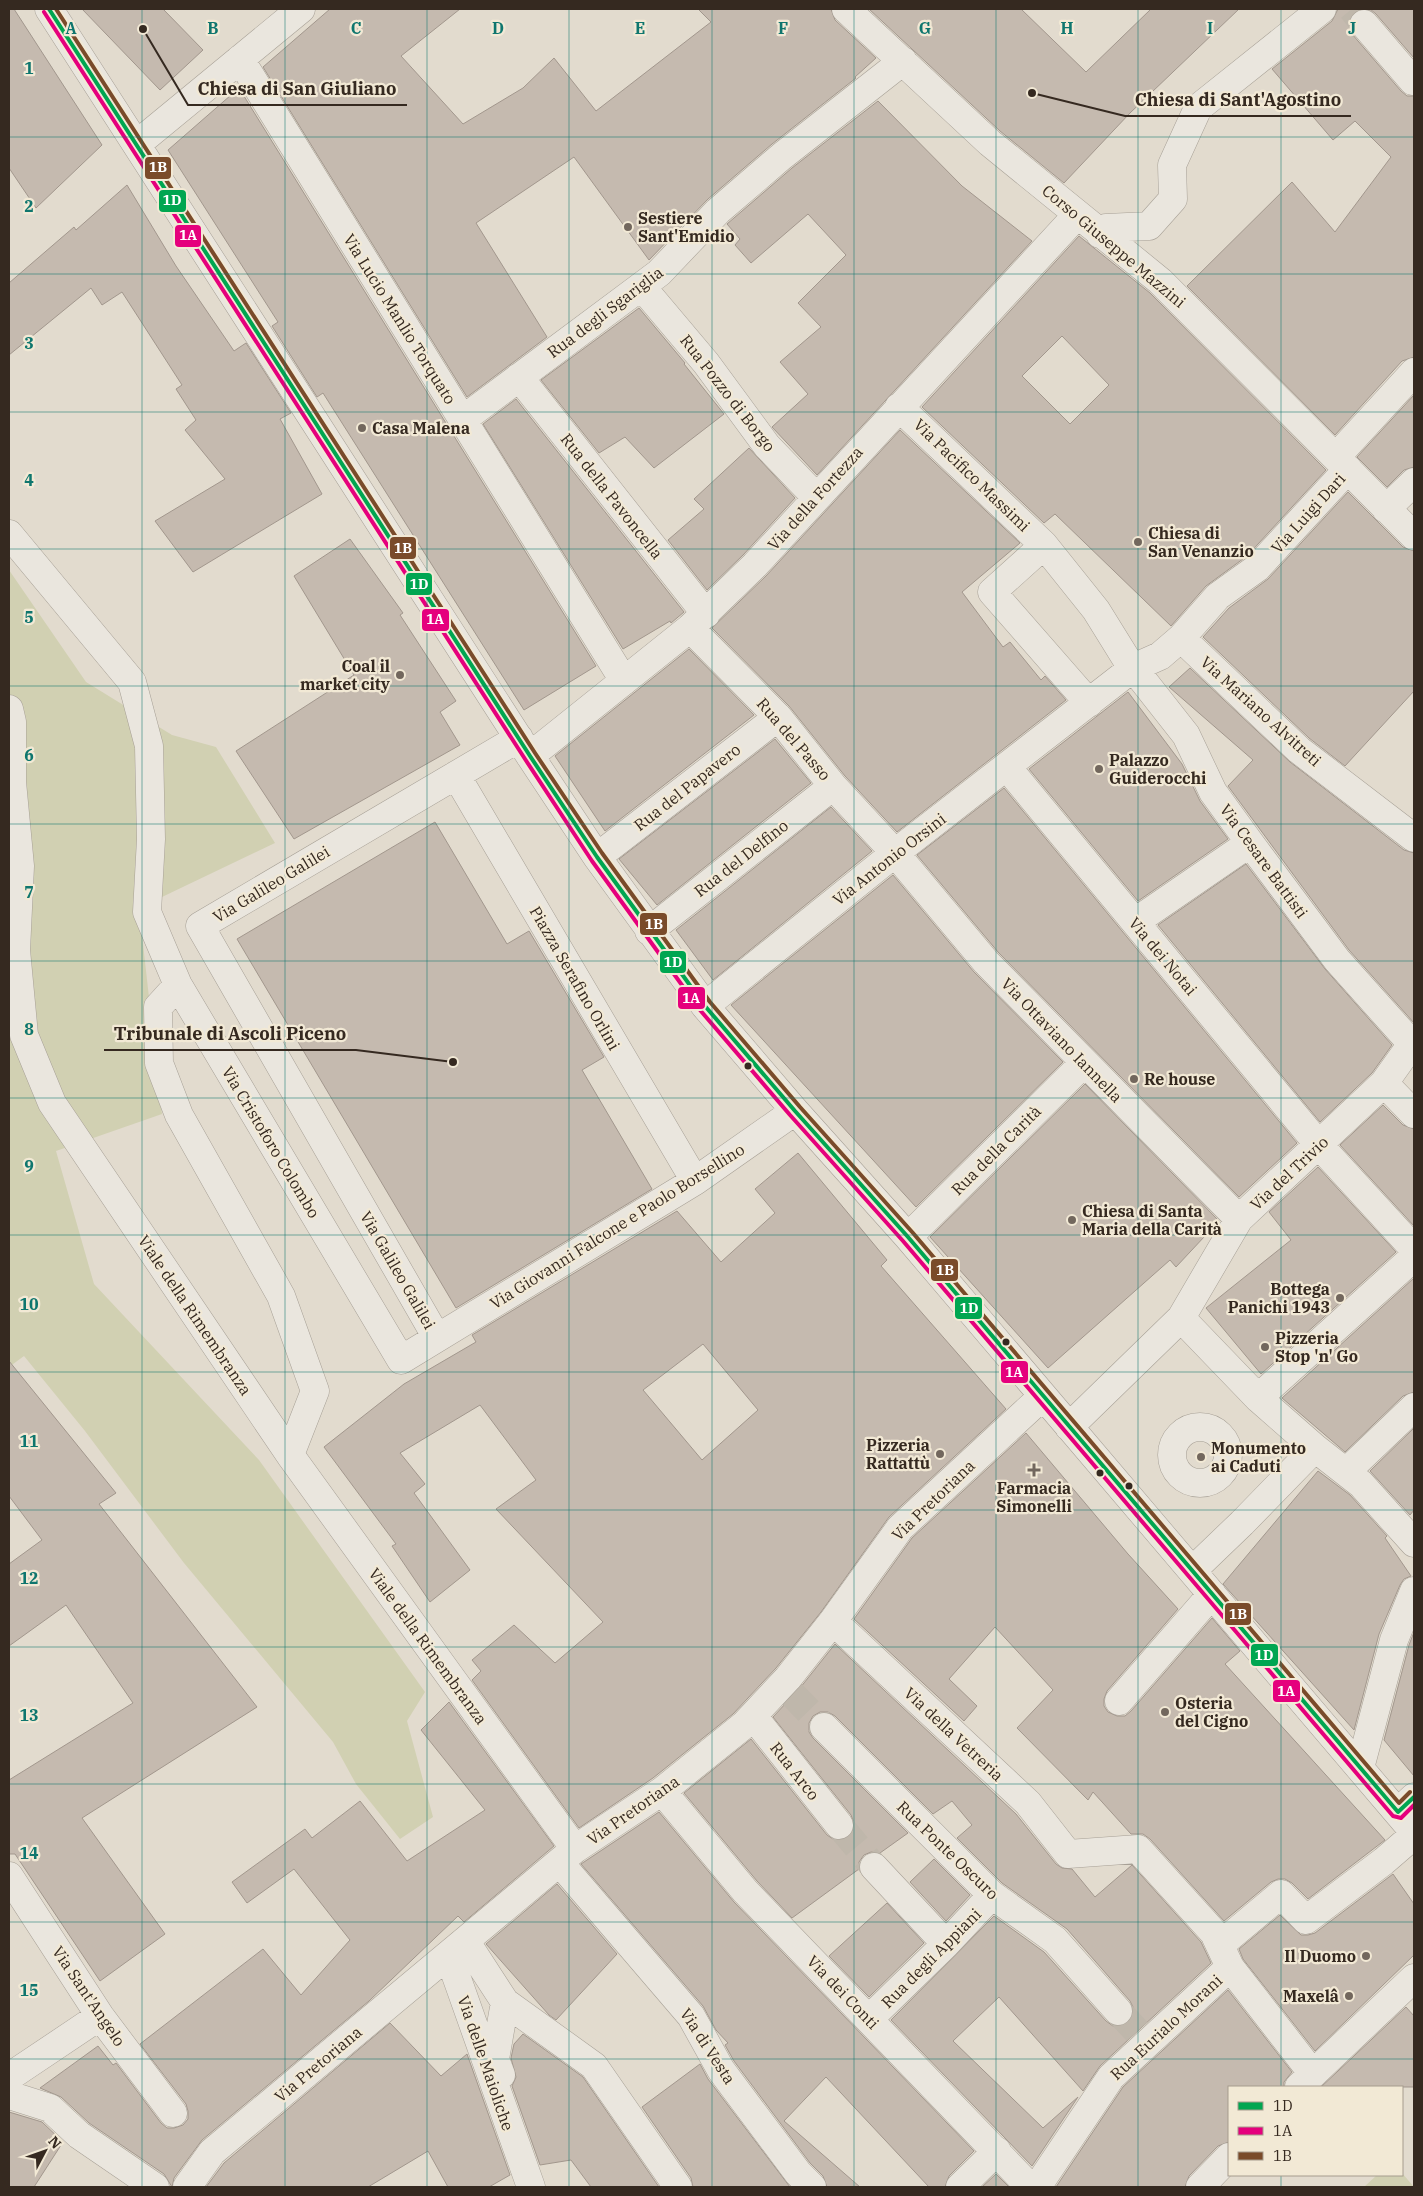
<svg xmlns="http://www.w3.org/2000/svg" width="1423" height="2196" font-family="'IBM Plex Serif',serif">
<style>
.green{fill:#d1d0b2}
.building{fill:#c5baaf;stroke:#a2978d;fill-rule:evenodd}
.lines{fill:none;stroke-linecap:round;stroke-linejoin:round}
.minor-tunnel{stroke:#bfb7ab;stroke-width:28;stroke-dasharray:28 14;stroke-linecap:butt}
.minor-casing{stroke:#a7a096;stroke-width:29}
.minor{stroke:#eae6de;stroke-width:28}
.bus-1-casing{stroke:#f2e9d5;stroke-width:8}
.bus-2-casing{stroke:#f2e9d5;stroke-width:8}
.bus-3-casing{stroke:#f2e9d5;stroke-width:8}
.bus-1{stroke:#00a651;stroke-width:4}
.bus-2{stroke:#e5007d;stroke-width:4}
.bus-3{stroke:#7a4b2a;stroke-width:4}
.grid{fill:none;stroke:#0f766e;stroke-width:1;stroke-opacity:0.55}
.poi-dot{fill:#72675d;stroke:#f2e9d5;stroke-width:2}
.bus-dot{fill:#352920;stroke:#f2e9d5;stroke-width:2}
.labels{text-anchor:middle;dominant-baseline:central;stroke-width:4.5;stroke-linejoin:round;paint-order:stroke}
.poi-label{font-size:16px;font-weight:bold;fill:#352920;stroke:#f2e9d5;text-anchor:start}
.street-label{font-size:16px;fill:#352920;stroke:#f2e9d5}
.grid-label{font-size:16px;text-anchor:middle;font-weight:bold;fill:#0f766e;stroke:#f2e9d5;stroke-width:4.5;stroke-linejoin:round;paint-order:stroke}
.leader{fill:none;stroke:#352920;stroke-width:2}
.callout-dot{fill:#352920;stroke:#f2e9d5;stroke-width:2}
.callout-label{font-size:18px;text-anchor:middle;font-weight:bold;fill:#352920;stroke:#f2e9d5;stroke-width:4.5;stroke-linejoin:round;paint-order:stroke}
.line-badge{stroke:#f2e9d5;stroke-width:2}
.badge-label{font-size:14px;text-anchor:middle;font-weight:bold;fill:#fff}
</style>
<rect width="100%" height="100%" fill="#e2dbce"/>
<!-- green -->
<path class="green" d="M9,570L86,682L172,735L216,747L275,843L139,908L162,1114L56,1151L94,1284L259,1460L425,1692L407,1721L433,1817L400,1839L356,1784L333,1742L184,1563L85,1431L24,1356L9,1367Z
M1402,2173L1414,2187H1364L1377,2175Z"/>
<!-- building -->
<path class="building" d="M9,9H14L102,145L36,208L9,168Z
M82,9H163L203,50L160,90Z
M330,9H460L401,56L463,124L523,88L554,58L596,111L711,22L698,9H831L835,20L876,58L855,77L856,78L772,144L708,199L649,260L574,157L476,223L547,337L467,397L263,67Z
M869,9H1021L1086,72L1151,9H1239L1130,113L1064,183L1000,131Z
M1338,9H1361L1354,12L1349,18V26L1352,34L1401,91L1407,96H1414V357L1402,361L1335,435L1187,286L1292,182L1335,232L1391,157L1355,121L1333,140L1272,69L1332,21Z
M1363,9H1414V58L1376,14L1370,9Z
M239,88L596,666L524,710L323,393L317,397L272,326L278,322L168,150Z
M878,101L962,186L1032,241L817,475L772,427L808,394L780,362L821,327L798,303L846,255L808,214L751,263L735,245L740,239L727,224L792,168Z
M127,185L176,266L234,351L246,343L291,413L280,419L322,494L193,572L155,521L225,479L185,430L196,420L176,389L182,385L122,292L102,305L91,288L9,355V283L74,227L76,230Z
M1079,236L1150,293L1326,470L1247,556L1206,586L1171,626L1055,514L1044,523L922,407ZM1062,336L1109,385L1070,424L1022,376Z
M639,308L685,363L684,364L724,414L654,468L625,437L599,453L541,380Z
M1414,395V467L1404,470L1387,487L1357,457Z
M516,399L684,612L671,623L670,621L623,649L483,424Z
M900,430L1020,543L962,592L1003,647L1010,642L1041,680L1045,676L1066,700L897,832L845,776L789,706L712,628L766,576Z
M749,448L795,498L744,554L707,590L668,540L704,509L694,499Z
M1348,492L1403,547L1414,551V691L1345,766L1309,738L1203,637L1229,608L1268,579Z
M350,539L403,613L400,615L456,701L440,712L460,745L294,839L236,751L354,675L294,576Z
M689,649L754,715L605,831L555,756Z
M1190,668L1290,762L1404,850L1414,853V1023L1349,950L1228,786L1253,760L1169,687Z
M1128,692L1182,764L1200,801L1228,839L1138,901L1029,769Z
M775,739L811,783L657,905L619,859Z
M1004,788L1297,1143L1239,1197L998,952L917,855Z
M831,807L872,851L713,980L676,930Z
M435,822L507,944L529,931L604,1057L582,1070L652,1189L456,1308L237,939Z
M1246,864L1325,969L1392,1045L1372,1073L1320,1122L1158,925Z
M893,875L974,972L1063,1062L916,1207L731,1005Z
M1085,1084L1219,1221L1176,1267L1170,1260L1048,1368L930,1237Z
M1383,1105L1403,1125L1414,1129V1226L1340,1145Z
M798,1153L887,1260L881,1266L1006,1409L889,1517L821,1612L776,1668L733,1714L653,1778L579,1828L472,1680L481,1671L472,1660L514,1625L555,1663L603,1622L496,1509L536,1480L480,1405L400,1453L425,1484L414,1493L470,1570L430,1602L392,1546L396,1544L324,1447L404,1384L476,1342L472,1335L677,1211L721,1262L775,1213L755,1189ZM703,1344L758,1410L702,1460L643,1390Z
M1318,1167L1396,1252L1261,1374L1206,1308L1291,1240L1269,1212Z
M1414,1278V1392L1403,1396L1345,1452L1282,1398Z
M9,1361L116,1493L99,1504L257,1707L82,1818L165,1934L100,1981L15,1854H9V1780L133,1703L66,1605L9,1646V1564L42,1540L9,1496Z
M1414,1428V1510L1410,1515L1370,1471Z
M1026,1433L1128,1554L1178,1609L1107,1691L1104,1699V1706L1108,1712L1117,1716H1125L1131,1711L1212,1618L1240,1651L1225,1664L1385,1840L1308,1899L1292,1883L1285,1879H1278L1271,1882L1224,1921L1150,1839L1143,1834H1131L1093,1792L1088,1800L1017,1728L1053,1690L995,1627L949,1679L977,1706L964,1721L854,1619L912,1538Z
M1318,1471L1350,1495L1387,1536L1385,1538L1411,1576L1404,1579L1400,1585L1379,1634L1354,1730L1223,1584Z
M1414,1632V1776L1384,1740L1409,1645Z
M835,1644L1016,1814L1056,1864L1062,1868L1072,1869L1095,1897L1132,1865L1201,1942L1211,1963L1100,2066L1083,2091L999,1997L953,2041L1043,2128L1078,2097L1032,2166L891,2020L994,1916L1044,1952L1106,2021L1113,2026H1121L1128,2023L1133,2016V2007L1130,2001L1067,1929L1002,1883L957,1838L972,1825L952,1801L933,1814L835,1716L828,1712H820L813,1716L809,1723V1732L813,1738L908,1833L880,1853L871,1852L864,1855L859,1862V1869L792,1918L757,1881L684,1793L751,1739L827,1835L833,1839L841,1840L849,1837L854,1830V1823L851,1815L773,1717L800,1688Z
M449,1702L554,1846L464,1922L458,1916L369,2001L202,2140L174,2178L172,2187L164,2174L89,2123L61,2097L40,2088L98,2046L113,2065L116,2063L161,2123L167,2128H174L183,2125L188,2119V2111L186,2104L140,2044L263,1949L301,1995L350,1940L294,1869L247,1903L232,1882L305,1829L312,1838L360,1801L407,1861L485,1810L421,1730Z
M659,1812L734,1902L974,2151L949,2176L945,2187H929L826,2077L784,2121L860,2187H827L823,2176L810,2163L734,2061L725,2045L728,2043L716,2030L703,2006L581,1864Z
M934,1859L970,1895L946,1921L910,1882Z
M1393,1874L1414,1904V1955L1315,2051L1243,1959L1239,1949L1280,1915L1301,1935H1308L1315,1933Z
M557,1884L617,1954L556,2020L549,2015L486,1944Z
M887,1903L924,1943L869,1997L829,1956Z
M1228,1990L1292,2072L1284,2082V2087H1229V2142L1218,2146L1189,2176L1185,2187H1056L1123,2087Z
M1406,2007L1414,2016V2087H1321Z
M390,2023L441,2076L467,2054L510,2175L489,2187H448L428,2151L368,2187H206L224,2163Z
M523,2034L583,2077L659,2187H591L571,2160L540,2165L512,2086L516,2077L511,2058L514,2044Z
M700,2064L708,2079L790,2187H693L691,2178L642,2107Z
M9,2112L42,2122L63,2142L34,2187H9Z
M996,2174L1009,2187H982Z"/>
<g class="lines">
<!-- minor-tunnel -->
<path class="minor-tunnel" d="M1352,9L1364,24
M789,1691L824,1727
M839,1825L874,1867
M1118,2011L1144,2039"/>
<defs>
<path id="minor" d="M49,9L530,756L597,857L705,1006L795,1111L908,1237L1414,1832
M846,9L990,143L1160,281L1414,536
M1364,24L1413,81
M240,59L624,681
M137,144L301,9
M1100,234L1106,228L1149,226L1173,199L1172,165L1198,108L1322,9
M642,287L706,363L767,446L816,497
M519,377L706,614
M899,407L1044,545L1096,610L1127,660L1186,735L1213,792L1250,843L1337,960L1412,1044
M462,420L659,273L718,211L782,156L903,61
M1336,457L1414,372
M1386,509L1414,482
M9,534L132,682L149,746L151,839L147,912L178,985L401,1360L695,1181L795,1111
M1044,545L992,592L1089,703
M690,628L778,717L833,786L895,853L986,962L1239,1219
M1181,638L1299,750L1414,838
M9,709L12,722V782L20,866L16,950L24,1035L52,1103L290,1455L575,1849
M530,756L690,628L755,565L1077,215
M1007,767L1319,1145L1414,1249
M456,775L695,1181
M597,857L778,717
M1135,922L1250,843
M649,931L833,786
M178,985L158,1007L159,1063L179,1115L281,1296L315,1391L290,1455
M705,1006L895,853L1133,668L1160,656L1181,638L1218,596L1257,568L1348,469
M1384,1083L1414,1114
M908,1237L1084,1063
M1181,1318L1258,1398L1315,1448L1242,1523L1192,1571
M437,1338L200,926L519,738
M1258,1398L1414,1257
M1172 1455a28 28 0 1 1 56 0a28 28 0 1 1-56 0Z
M1069,1427L1181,1318L1239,1219L1384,1083L1414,1041
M1315,1448L1361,1484L1414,1543
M1346,1472L1414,1407
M833,1621L1028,1803L1068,1854L1138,1849L1214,1933L1230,1967L1313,2074
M1119,1701L1212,1594
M753,1716L839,1825
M824,1727L992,1895L1055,1940L1118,2011
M1360,1768L1394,1640L1414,1591
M662,1791L745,1891L1030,2187
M1398,1812L1414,1797
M560,1863L691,2016L721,2070L798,2173L812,2187
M874,1867L946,1944
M9,1876L100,2016L173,2113
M466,1942L505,2002L594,2066L678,2187
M1220,1945L1281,1894L1306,1920L1384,1861L1414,1835
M449,1956L531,2187
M869,2019L946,1944L992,1895
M501,2075L495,2059L505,2002
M9,2077L100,2016
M1299,2087L1414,1978
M9,2095L50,2108L79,2135L155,2187
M187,2187L212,2152L575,1849L662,1791L744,1725L788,1678L833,1621L900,1528L1043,1396
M960,2187L997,2151
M1037,2187L1111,2077L1230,1967
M1200,2187L1229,2157"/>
</defs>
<!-- minor casing -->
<use href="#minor" class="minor-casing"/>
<!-- minor -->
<use href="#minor" class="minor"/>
<defs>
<path id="bus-1" d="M49,9L530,756L597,857L705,1006L795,1111L908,1237L1398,1812L1414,1797"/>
<path id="bus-2" d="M44,12L525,759L592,861L700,1010L790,1115L903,1241L1393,1816L1401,1818L1414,1805"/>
<path id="bus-3" d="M56,9L535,753L602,853L710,1002L800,1107L913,1233L1399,1803L1410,1792"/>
</defs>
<!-- bus-1 casing -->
<use href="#bus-1" class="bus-1-casing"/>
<!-- bus-2 casing -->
<use href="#bus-2" class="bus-2-casing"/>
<!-- bus-3 casing -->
<use href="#bus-3" class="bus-3-casing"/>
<!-- bus-1 -->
<use href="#bus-1" class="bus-1"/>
<!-- bus-2 -->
<use href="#bus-2" class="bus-2"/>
<!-- bus-3 -->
<use href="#bus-3" class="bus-3"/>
</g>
<!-- grid -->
<path class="grid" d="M142,9V2187M285,9V2187M427,9V2187M569,9V2187M712,9V2187M854,9V2187M996,9V2187M1138,9V2187M1281,9V2087M9,137H1414M9,274H1414M9,412H1414M9,549H1414M9,686H1414M9,824H1414M9,961H1414M9,1098H1414M9,1235H1414M9,1372H1414M9,1510H1414M9,1647H1414M9,1784H1414M9,1922H1414M9,2059H1414M1281,2175V2187"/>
<!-- markers -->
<g class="poi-dot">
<circle cx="628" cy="227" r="5"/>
<circle cx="362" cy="428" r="5"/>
<circle cx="1138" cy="542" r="5"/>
<circle cx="400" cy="675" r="5"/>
<circle cx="1099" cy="769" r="5"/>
<circle cx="1134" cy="1079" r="5"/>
<circle cx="1072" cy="1220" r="5"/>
<circle cx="1340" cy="1298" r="5"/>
<circle cx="1265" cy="1347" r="5"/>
<circle cx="940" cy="1454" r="5"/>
<circle cx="1201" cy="1457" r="5"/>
<path d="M1031.5 1462.5h5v5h5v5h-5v5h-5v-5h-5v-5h5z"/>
<circle cx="1165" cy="1712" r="5"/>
<circle cx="1366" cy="1956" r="5"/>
<circle cx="1349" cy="1996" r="5"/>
</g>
<g class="bus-dot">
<circle cx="748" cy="1066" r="4.5"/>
<circle cx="1006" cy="1342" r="4.5"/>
<circle cx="1100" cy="1473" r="4.5"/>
<circle cx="1129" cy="1486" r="4.5"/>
</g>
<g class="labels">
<!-- poi labels -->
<g class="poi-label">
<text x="638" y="218">Sestiere<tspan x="638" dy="18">Sant'Emidio</tspan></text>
<text x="372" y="428">Casa Malena</text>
<text x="1148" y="533">Chiesa di<tspan x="1148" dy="18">San Venanzio</tspan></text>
<text x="390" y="666" text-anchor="end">Coal il<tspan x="390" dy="18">market city</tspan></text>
<text x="1109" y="760">Palazzo<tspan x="1109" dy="18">Guiderocchi</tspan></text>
<text x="1144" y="1079">Re house</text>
<text x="1082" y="1211">Chiesa di Santa<tspan x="1082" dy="18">Maria della Carità</tspan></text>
<text x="1330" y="1289" text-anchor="end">Bottega<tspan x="1330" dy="18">Panichi 1943</tspan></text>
<text x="1275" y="1338">Pizzeria<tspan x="1275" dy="18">Stop 'n' Go</tspan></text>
<text x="930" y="1445" text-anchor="end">Pizzeria<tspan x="930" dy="18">Rattattù</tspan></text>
<text x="1211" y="1448">Monumento<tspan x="1211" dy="18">ai Caduti</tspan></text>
<text x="1034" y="1488" text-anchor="middle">Farmacia<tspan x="1034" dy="18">Simonelli</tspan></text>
<text x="1175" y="1703">Osteria<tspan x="1175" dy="18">del Cigno</tspan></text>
<text x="1356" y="1956" text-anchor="end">Il Duomo</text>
<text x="1339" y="1996" text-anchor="end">Maxelâ</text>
</g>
<!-- street labels -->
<g class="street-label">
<text transform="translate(1114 246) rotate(40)">Corso Giuseppe Mazzini</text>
<text transform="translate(605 312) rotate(-37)">Rua degli Sgariglia</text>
<text transform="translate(400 319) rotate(58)">Via Lucio Manlio Torquato</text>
<text transform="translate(728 393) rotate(52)">Rua Pozzo di Borgo</text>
<text transform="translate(972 475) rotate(44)">Via Pacifico Massimi</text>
<text transform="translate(612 496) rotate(52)">Rua della Pavoncella</text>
<text transform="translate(815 498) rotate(-48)">Via della Fortezza</text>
<text transform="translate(1308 513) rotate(-48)">Via Luigi Dari</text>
<text transform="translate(1261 711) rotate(42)">Via Mariano Alvitreti</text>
<text transform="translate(794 739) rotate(49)">Rua del Passo</text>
<text transform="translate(687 787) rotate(-38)">Rua del Papavero</text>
<text transform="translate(741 858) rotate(-38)">Rua del Delfino</text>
<text transform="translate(889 859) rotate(-38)">Via Antonio Orsini</text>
<text transform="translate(1264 861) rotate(54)">Via Cesare Battisti</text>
<text transform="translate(271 884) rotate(-31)">Via Galileo Galilei</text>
<text transform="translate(1163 956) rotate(50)">Via dei Notai</text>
<text transform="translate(575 978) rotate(60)">Piazza Serafino Orlini</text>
<text transform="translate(1062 1040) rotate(46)">Via Ottaviano Iannella</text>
<text transform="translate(271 1142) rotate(59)">Via Cristoforo Colombo</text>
<text transform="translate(996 1150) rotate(-45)">Rua della Carità</text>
<text transform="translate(1289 1173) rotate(-43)">Via del Trivio</text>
<text transform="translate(617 1226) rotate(-32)">Via Giovanni Falcone e Paolo Borsellino</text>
<text transform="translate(398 1270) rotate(60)">Via Galileo Galilei</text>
<text transform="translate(195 1315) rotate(56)">Viale della Rimembranza</text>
<text transform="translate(933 1500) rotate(-44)">Via Pretoriana</text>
<text transform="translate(428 1646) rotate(54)">Viale della Rimembranza</text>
<text transform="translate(954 1734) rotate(43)">Via della Vetreria</text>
<text transform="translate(795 1771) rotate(52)">Rua Arco</text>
<text transform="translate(633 1810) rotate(-35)">Via Pretoriana</text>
<text transform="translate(948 1850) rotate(44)">Rua Ponte Oscuro</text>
<text transform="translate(931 1958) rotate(-45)">Rua degli Appiani</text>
<text transform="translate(843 1992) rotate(46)">Via dei Conti</text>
<text transform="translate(89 1996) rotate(56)">Via Sant'Angelo</text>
<text transform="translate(1166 2027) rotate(-43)">Rua Eurialo Morani</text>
<text transform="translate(708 2046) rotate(57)">Via di Vesta</text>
<text transform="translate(486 2063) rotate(71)">Via delle Maioliche</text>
<text transform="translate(318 2064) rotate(-40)">Via Pretoriana</text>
</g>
</g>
<g class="grid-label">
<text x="71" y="34">A</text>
<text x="213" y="34">B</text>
<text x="356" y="34">C</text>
<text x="498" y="34">D</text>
<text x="640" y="34">E</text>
<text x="783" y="34">F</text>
<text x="925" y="34">G</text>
<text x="1067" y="34">H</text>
<text x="1210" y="34">I</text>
<text x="1352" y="34">J</text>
<text x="29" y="74">1</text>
<text x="29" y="212">2</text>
<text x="29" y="349">3</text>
<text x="29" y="486">4</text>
<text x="29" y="623">5</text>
<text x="29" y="761">6</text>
<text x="29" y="898">7</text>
<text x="29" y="1035">8</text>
<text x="29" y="1172">9</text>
<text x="29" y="1310">10</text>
<text x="29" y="1447">11</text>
<text x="29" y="1584">12</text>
<text x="29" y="1721">13</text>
<text x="29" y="1859">14</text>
<text x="29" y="1996">15</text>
</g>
<!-- callouts -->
<path class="leader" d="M143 29L188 105H407M1032 93L1125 116H1351M453 1062L356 1050H104"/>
<g class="callout-dot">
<circle cx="143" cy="29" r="5"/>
<circle cx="1032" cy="93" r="5"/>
<circle cx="453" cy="1062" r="5"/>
</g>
<g class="callout-label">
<text x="297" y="95">Chiesa di San Giuliano</text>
<text x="1238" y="106">Chiesa di Sant'Agostino</text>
<text x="230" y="1040">Tribunale di Ascoli Piceno</text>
</g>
<g class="line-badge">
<rect x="144" y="156" width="28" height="24" rx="5" fill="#7a4b2a"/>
<rect x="158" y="189" width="29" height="24" rx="5" fill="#00a651"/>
<rect x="174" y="224" width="28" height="24" rx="5" fill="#e5007d"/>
<rect x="389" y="536" width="28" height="24" rx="5" fill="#7a4b2a"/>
<rect x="405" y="572" width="28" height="24" rx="5" fill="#00a651"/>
<rect x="421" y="608" width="29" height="24" rx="5" fill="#e5007d"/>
<rect x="639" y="912" width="29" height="24" rx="5" fill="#7a4b2a"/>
<rect x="659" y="950" width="28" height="24" rx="5" fill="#00a651"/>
<rect x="677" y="986" width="29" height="24" rx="5" fill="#e5007d"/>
<rect x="930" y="1258" width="29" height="24" rx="5" fill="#7a4b2a"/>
<rect x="954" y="1296" width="29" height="24" rx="5" fill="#00a651"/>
<rect x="1000" y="1360" width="29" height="24" rx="5" fill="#e5007d"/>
<rect x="1224" y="1602" width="28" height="24" rx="5" fill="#7a4b2a"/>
<rect x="1250" y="1643" width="29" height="24" rx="5" fill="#00a651"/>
<rect x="1272" y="1679" width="29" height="24" rx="5" fill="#e5007d"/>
</g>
<g class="badge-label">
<text x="158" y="172">1B</text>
<text x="172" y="205">1D</text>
<text x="188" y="240">1A</text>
<text x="403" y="553">1B</text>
<text x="419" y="589">1D</text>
<text x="435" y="624">1A</text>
<text x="654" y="929">1B</text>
<text x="673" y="967">1D</text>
<text x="691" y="1003">1A</text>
<text x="945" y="1275">1B</text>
<text x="969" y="1313">1D</text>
<text x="1014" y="1377">1A</text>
<text x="1238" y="1619">1B</text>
<text x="1264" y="1660">1D</text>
<text x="1286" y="1696">1A</text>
</g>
<!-- border -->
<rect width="1423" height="2196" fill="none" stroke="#352920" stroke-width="20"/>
<!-- legend -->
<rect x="1228" y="2086" width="175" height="90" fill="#f2e9d5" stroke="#a69c8d"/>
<rect x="1238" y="2102" width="25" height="8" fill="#00a651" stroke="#a69c8d"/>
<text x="1273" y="2111" font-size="15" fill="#352920">1D</text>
<rect x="1238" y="2127" width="25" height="8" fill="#e5007d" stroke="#a69c8d"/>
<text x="1273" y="2136" font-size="15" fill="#352920">1A</text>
<rect x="1238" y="2152" width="25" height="8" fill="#7a4b2a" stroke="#a69c8d"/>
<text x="1273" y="2161" font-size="15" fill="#352920">1B</text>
<!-- north arrow -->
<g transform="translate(45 2151) rotate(49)" stroke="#f2e9d5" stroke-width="4" paint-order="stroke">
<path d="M0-4L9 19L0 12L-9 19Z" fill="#352920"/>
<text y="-8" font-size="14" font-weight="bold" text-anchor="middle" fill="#352920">N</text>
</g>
</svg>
